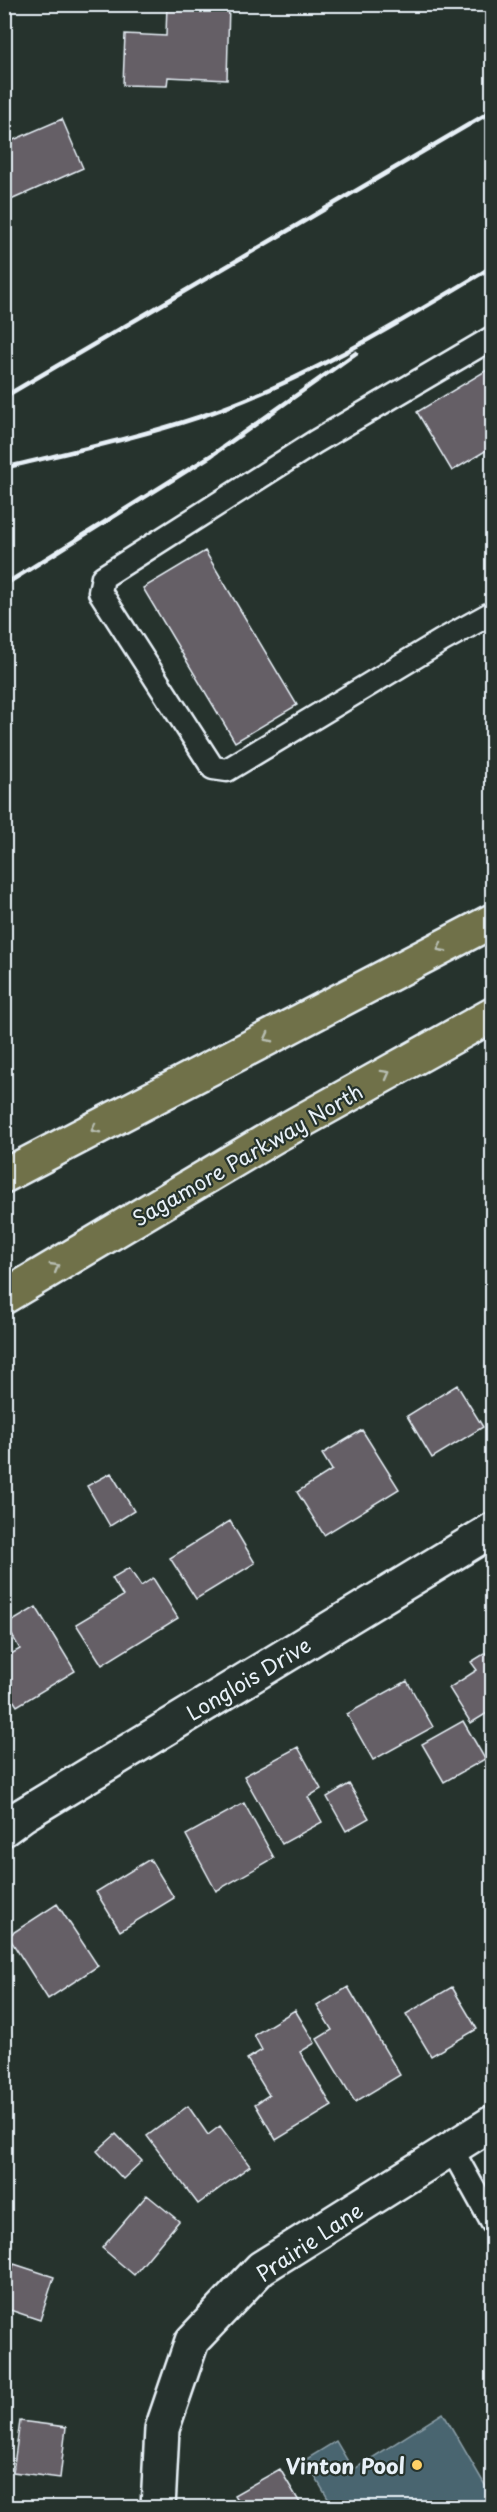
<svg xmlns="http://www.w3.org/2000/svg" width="497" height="2512" font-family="'Playpen Sans',sans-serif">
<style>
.water{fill:#4a6570;stroke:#899da6;stroke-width:1.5}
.building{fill:#655e66;stroke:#e8f1f8;stroke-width:1.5}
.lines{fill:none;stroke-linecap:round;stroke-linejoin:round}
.service-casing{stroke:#e8f1f8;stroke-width:27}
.minor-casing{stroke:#e8f1f8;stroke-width:38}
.primary-casing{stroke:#e8f1f8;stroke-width:38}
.service{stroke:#26332d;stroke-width:22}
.minor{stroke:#26332d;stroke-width:33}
.primary{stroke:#6f714a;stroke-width:33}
.rail{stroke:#e8f1f8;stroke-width:4.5}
.oneway{stroke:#b8beb2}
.poi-dot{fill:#ffd166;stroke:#26332d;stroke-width:2}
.labels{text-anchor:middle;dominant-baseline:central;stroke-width:4.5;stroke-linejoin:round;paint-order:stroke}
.street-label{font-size:21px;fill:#e8f1f8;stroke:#26332d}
.poi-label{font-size:21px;font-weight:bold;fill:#e8f1f8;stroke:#26332d;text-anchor:end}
</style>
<rect width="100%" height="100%" fill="#26332d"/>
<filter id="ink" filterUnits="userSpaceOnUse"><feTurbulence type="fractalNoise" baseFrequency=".0167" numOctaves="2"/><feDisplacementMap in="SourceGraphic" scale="12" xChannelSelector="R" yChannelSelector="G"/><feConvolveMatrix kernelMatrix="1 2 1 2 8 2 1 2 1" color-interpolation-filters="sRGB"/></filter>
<g filter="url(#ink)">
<!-- water -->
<path class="water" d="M443,2413L492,2497V2507H333L305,2460L336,2441L353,2470Z"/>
<!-- building -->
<path class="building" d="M167,4H229L227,80L168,77L167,86L123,85L125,34L166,36Z
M62,119L83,168L4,203V144Z
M492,367V447L452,471L417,412Z
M205,551L297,705L235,742L143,588Z
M457,1385L483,1427L432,1458L407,1416Z
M362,1430L399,1489L324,1535L297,1492L332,1470L322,1454Z
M111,1473L134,1511L110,1526L87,1486Z
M230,1521L255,1563L196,1599L170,1558Z
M129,1568L141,1586L153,1578L178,1618L102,1665L76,1624L123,1596L112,1578Z
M36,1607L75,1671L17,1706L4,1686V1658L20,1649L6,1625Z
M492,1649V1710L471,1723L449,1688L477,1670L471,1662Z
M407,1681L433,1727L373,1760L347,1714Z
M463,1721L485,1759L444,1782L422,1744Z
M298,1747L321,1789L308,1797L322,1822L282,1844L244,1776Z
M349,1784L369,1818L346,1831L327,1797Z
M244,1803L274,1858L216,1891L186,1835Z
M150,1859L174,1898L120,1931L96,1892Z
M57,1904L98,1966L48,1999L8,1936Z
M348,1987L400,2075L355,2102L317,2039L332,2030L317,2006Z
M452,1987L477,2029L431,2056L406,2014Z
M295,2010L315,2043L300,2052L332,2106L276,2140L255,2104L269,2095L247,2059L262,2050L254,2035Z
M188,2106L208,2135L220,2126L250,2166L198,2204L147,2136Z
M116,2134L142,2161L123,2179L97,2151Z
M147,2195L179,2221L134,2275L102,2248Z
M14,2264L54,2277L40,2320L4,2308V2294Z
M20,2421L66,2427L60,2478L13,2472Z
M280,2469L303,2508H242L234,2495Z"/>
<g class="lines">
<defs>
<path id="service" d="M492,338L315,442L103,577L100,592L213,768L227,770L443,640L492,613
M451,2148L492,2222"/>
<path id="minor" d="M4,1829L23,1815L492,1530
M158,2508L162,2429L192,2341L261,2268L492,2123"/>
<path id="primary" d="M4,1176L492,921
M4,1297L273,1137L492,1015"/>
</defs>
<!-- service casing -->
<use href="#service" class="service-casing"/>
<!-- minor casing -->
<use href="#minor" class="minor-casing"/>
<!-- primary casing -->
<use href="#primary" class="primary-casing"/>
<!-- service -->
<use href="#service" class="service"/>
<!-- minor -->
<use href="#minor" class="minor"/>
<!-- primary -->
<use href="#primary" class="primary"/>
<!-- rail -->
<path class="rail" d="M4,397L492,111
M4,468C69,452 136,438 199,417C303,382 399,323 492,267
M4,585L212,455L356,353"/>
</g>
<!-- one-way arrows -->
<defs><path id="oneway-chevron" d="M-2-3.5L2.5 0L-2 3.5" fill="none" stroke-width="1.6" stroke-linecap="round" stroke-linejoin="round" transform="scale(1.5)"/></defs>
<g class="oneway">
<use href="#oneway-chevron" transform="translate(441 948) rotate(152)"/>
<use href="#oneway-chevron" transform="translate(268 1038) rotate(152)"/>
<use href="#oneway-chevron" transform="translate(386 1074) rotate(-29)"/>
<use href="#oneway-chevron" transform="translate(95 1129) rotate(152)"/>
<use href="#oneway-chevron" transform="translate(55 1267) rotate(-31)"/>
</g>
</g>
<!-- markers -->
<circle class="poi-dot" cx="417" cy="2465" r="6"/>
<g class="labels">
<!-- street labels -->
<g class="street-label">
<text transform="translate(247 1154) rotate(-30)">Sagamore Parkway North</text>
<text transform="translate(248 1678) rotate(-31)">Longlois Drive</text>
<text transform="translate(309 2241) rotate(-34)">Prairie Lane</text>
</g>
<!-- poi labels -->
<g class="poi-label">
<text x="405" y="2465">Vinton Pool</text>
</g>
</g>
<!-- margin -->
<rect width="497" height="2512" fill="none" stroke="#26332d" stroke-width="24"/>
<rect x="12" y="12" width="473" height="2488" fill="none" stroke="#e8f1f8" stroke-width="2" filter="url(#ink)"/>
</svg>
